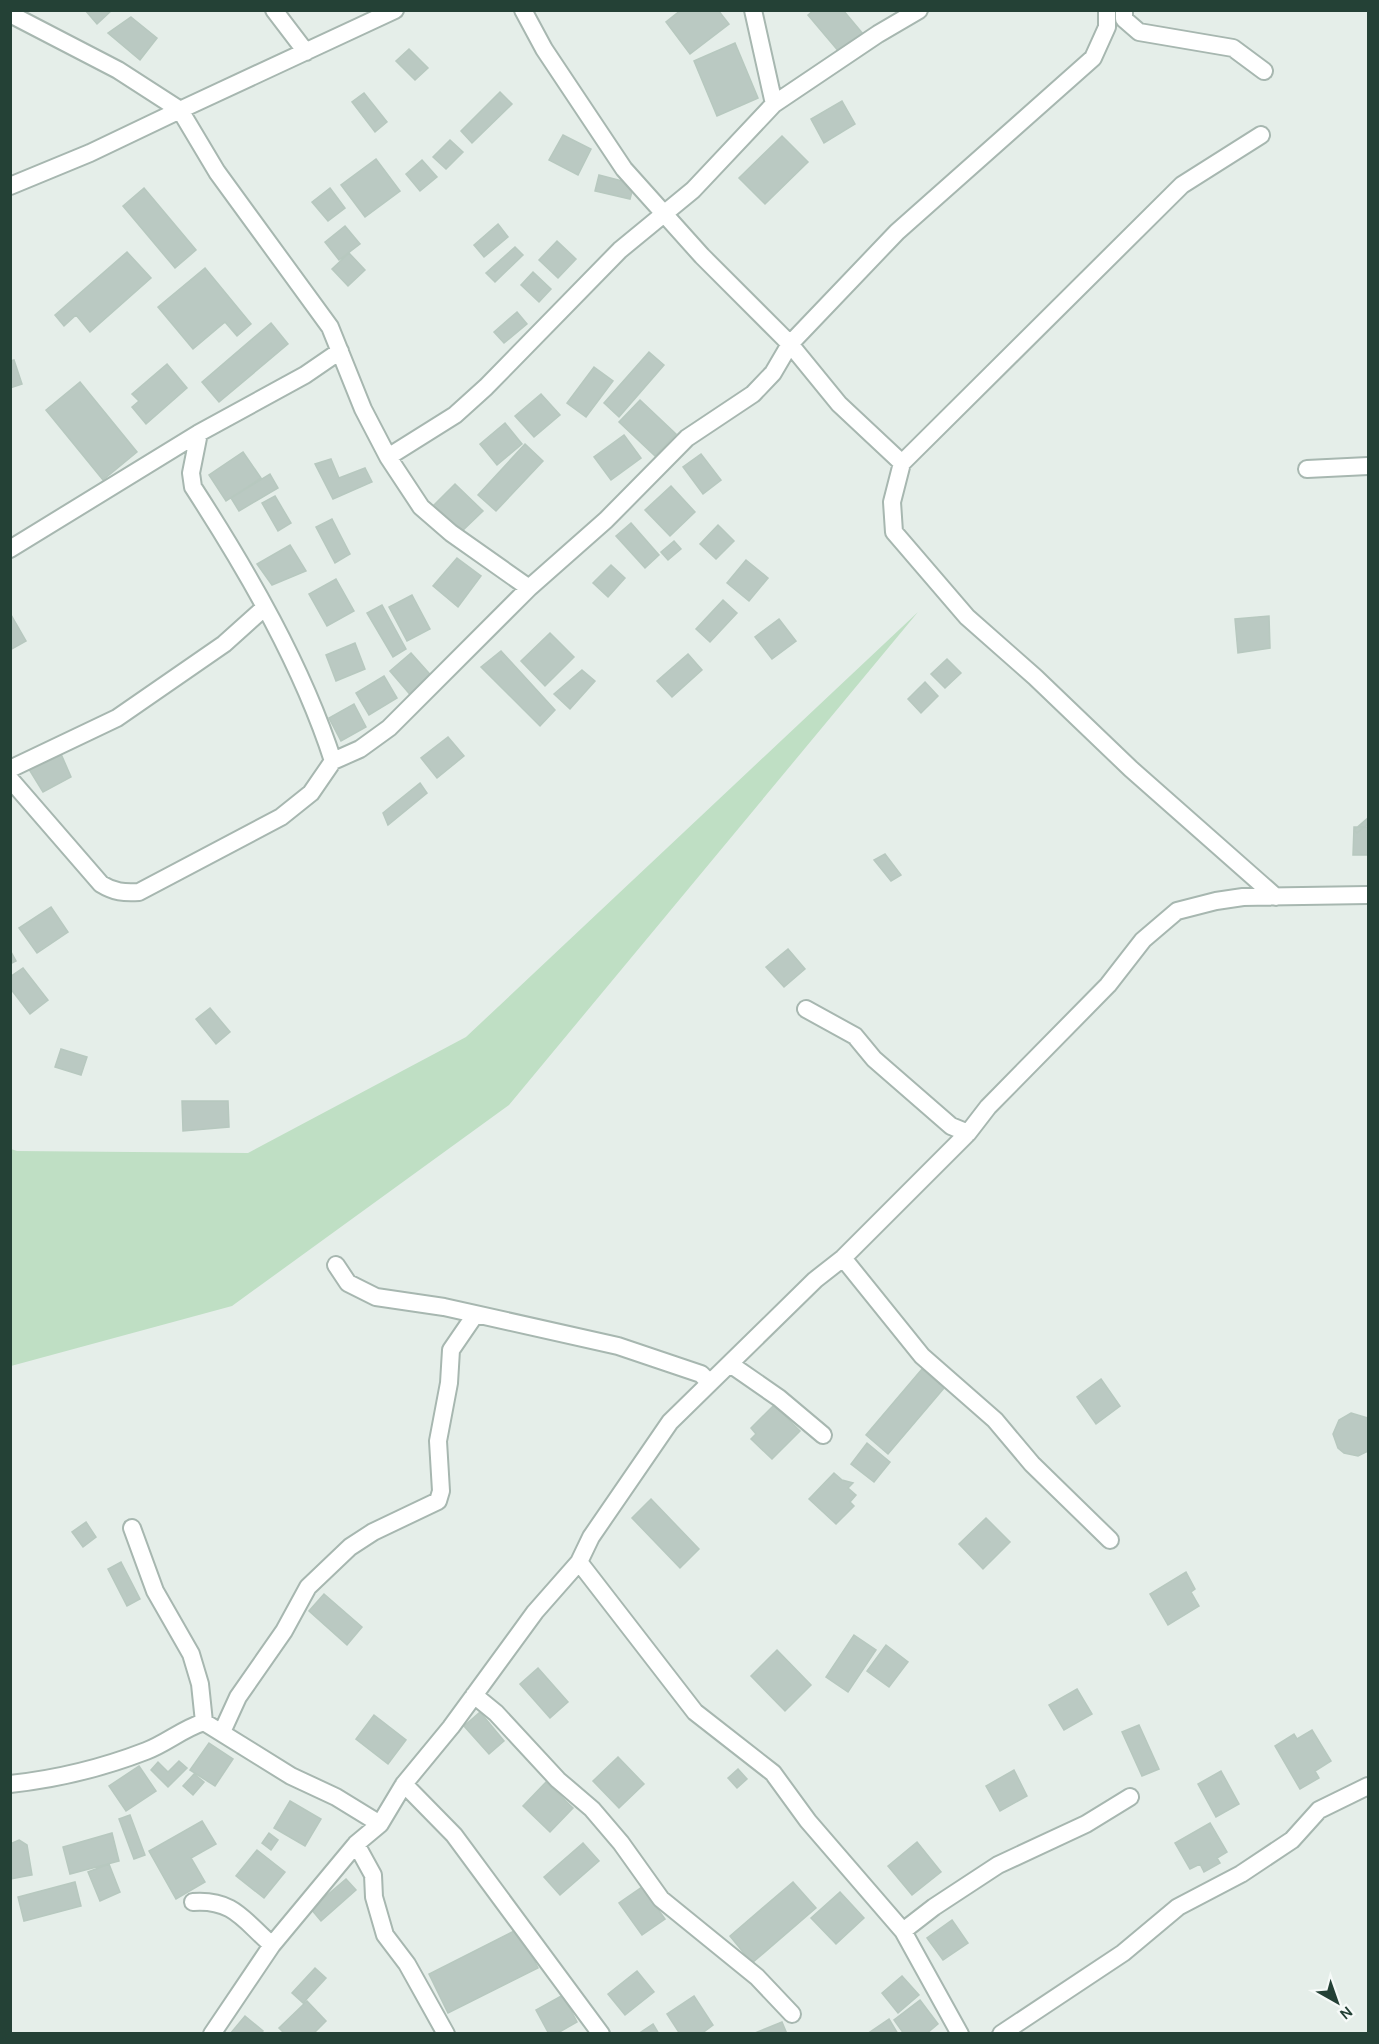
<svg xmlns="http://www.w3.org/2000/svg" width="1379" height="2044" font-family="Karla,sans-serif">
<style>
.green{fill:#bfdfc4}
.building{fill:#bac9c2;stroke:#b7c8bf;stroke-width:1.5}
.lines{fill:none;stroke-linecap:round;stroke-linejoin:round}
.minor-casing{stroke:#a7b7b0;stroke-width:20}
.minor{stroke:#fff;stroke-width:16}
</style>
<rect width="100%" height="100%" fill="#e5eee9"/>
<!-- green -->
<path class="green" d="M918,612L509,1105L232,1306L11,1366V1149L17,1151L248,1153L466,1037Z"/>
<!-- building -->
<path class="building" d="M85,10H112L97,24Z
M681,10H718L729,24L690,54L666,22Z
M814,10H843L863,34L840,53L808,15Z
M131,17L157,38L140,60L108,33Z
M735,43L758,98L717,116L694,61Z
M409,49L428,68L415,80L396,61Z
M500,92L512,104L472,143L461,131Z
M364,93L387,122L375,132L352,102Z
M842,101L855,124L824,143L811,119Z
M563,135L591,149L578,175L549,160Z
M782,136L808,162L765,204L739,178Z
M450,140L463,152L446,169L433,157Z
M376,159L400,191L365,217L341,185Z
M422,160L437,177L420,191L406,174Z
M599,175L634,184L630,199L595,191Z
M144,188L196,250L175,268L123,206Z
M330,188L345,208L328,221L312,202Z
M498,224L508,237L484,257L474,245Z
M345,226L360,244L339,260L325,242Z
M557,241L576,259L558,278L539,260Z
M515,247L523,255L495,282L486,273Z
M127,252L151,278L90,332L76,315L64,326L55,315Z
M349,253L365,270L348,286L332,269Z
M205,268L251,324L237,336L225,322L193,349L158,307Z
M533,272L551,289L539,302L521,285Z
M517,312L527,324L504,343L494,332Z
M271,323L288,344L219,402L202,382Z
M649,352L664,365L619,417L604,403Z
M14,360L22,384L10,388V361Z
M167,364L187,388L146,424L132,407L139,401L132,394Z
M594,367L613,381L586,417L567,403Z
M80,382L137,452L103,480L46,410Z
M541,394L560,415L534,437L515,416Z
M640,400L676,434L655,456L619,422Z
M505,423L522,444L497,465L480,444Z
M624,435L641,458L611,480L594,457Z
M525,444L543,461L496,511L478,495Z
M243,452L261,478L226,501L209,475Z
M701,454L721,480L703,494L683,467Z
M331,459L339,478L365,468L372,482L333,499L315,464Z
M270,474L278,488L239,511L231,498Z
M455,484L483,511L459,534L432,507Z
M671,486L695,512L670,536L645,510Z
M275,496L291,523L278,531L262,503Z
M332,519L350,554L335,563L316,527Z
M631,523L659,555L645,568L616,536Z
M718,525L734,541L716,559L700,544Z
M674,541L681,549L668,560L661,552Z
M290,545L306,571L272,585L257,564Z
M457,558L481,576L458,607L433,586Z
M746,560L768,578L749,601L727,583Z
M611,565L625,578L608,597L593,583Z
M336,579L354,611L327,626L309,594Z
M412,595L430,629L407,641L389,607Z
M723,600L737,613L710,642L696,629Z
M382,605L406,649L393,657L367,613Z
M10,613L26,641L10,650Z
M1269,616L1270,648L1238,653L1235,619Z
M779,619L796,641L772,659L755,637Z
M550,633L574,657L545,686L521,661Z
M355,643L365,669L336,681L326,655Z
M501,651L555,710L540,726L481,667Z
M411,653L435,680L413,698L390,671Z
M688,654L702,670L672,697L657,681Z
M947,659L961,673L945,688L931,674Z
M582,670L595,681L570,709L554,694Z
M384,676L397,698L369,715L356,693Z
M925,682L938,696L921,713L908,699Z
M354,704L366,727L341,741L329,718Z
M448,737L464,756L437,778L421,758Z
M58,747L71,777L43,792L27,766Z
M420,783L427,793L388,825L383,813Z
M1368,818V824L1357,833L1354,830Z
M1354,827H1368V855H1353Z
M885,854L901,875L891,881L874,860Z
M51,907L68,932L37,953L19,928Z
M788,949L805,969L784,987L766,967Z
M10,950L16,961L10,964Z
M23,968L48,1000L30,1014L10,988V977Z
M210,1008L230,1032L216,1044L196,1019Z
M61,1049L87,1057L81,1075L55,1067Z
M182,1101H228L229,1127L183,1131Z
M922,1369L944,1388L888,1454L866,1435Z
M1101,1379L1120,1406L1096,1424L1077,1397Z
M774,1405L800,1431L772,1459L751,1439L756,1434L751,1428Z
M1351,1413L1368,1418V1451L1358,1456L1344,1453L1338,1448L1333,1434L1339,1420Z
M867,1443L890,1462L874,1482L851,1464Z
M834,1473L842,1480L853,1483L848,1488L856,1495L850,1502L854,1506L836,1524L809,1499Z
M651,1499L699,1549L680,1568L632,1518Z
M986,1518L1010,1542L983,1569L959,1544Z
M86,1522L96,1537L83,1547L72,1532Z
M121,1562L140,1599L127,1606L108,1569Z
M1186,1572L1195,1589L1191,1592L1199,1606L1168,1625L1150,1594Z
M324,1594L362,1627L347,1645L309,1611Z
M854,1635L876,1650L848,1692L826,1677Z
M886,1645L908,1662L889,1687L867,1671Z
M777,1650L811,1685L785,1711L751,1676Z
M538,1668L568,1702L550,1718L520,1684Z
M1077,1689L1092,1714L1064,1730L1049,1705Z
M480,1712L504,1741L489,1754L464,1726Z
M374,1715L406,1740L388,1764L356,1739Z
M1139,1725L1159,1769L1142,1776L1122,1732Z
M1312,1730L1331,1761L1315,1771L1319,1778L1300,1789L1275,1746L1294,1734L1297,1739Z
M209,1743L233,1759L215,1786L190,1770Z
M618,1757L644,1784L619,1808L593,1781Z
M179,1761L187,1768L168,1787L151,1770L158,1762L168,1772Z
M139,1766L156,1791L126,1811L109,1786Z
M738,1769L747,1779L737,1788L728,1778Z
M1014,1770L1027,1796L1000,1811L986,1786Z
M1221,1771L1239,1804L1216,1817L1198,1784Z
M194,1774L204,1782L193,1795L183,1786Z
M546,1782L573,1808L550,1832L523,1806Z
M290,1801L321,1819L305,1846L274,1828Z
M130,1815L145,1855L134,1859L119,1819Z
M202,1821L216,1844L191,1858L205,1882L176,1899L149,1851Z
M1210,1823L1227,1852L1217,1858L1220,1863L1204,1872L1200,1864L1190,1869L1175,1843Z
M112,1833L119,1861L70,1874L63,1847Z
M269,1833L278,1840L271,1850L262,1843Z
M19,1840L27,1845L32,1875L10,1879V1844Z
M917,1842L941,1872L912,1895L888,1866Z
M583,1843L599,1861L560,1895L544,1877Z
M257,1850L285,1872L264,1898L236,1876Z
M109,1864L120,1892L100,1901L88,1872Z
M346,1879L356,1890L321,1921L311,1909Z
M75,1882L81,1906L24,1921L18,1897Z
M793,1882L816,1908L752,1963L730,1936Z
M642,1887L665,1919L642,1935L619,1903Z
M840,1892L864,1918L836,1944L811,1918Z
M952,1920L968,1943L943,1960L927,1938Z
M518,1929L538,1968L448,2013L429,1974Z
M315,1968L326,1978L303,2003L292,1993Z
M637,1971L654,1992L625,2015L608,1994Z
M902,1976L919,1995L898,2013L882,1993Z
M563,1995L577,2022L556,2034H549L536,2010Z
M694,1996L713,2025L701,2034H680L667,2014Z
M920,2000L938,2024L926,2034H904L894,2020Z
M307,2001L326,2021L313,2034H285L279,2028Z
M245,2016L263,2031L261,2034H230Z
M889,2019L898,2034H867Z
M782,2022L787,2034H755V2033Z
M653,2024L659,2034H638Z"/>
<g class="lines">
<defs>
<path id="minor" d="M274,10L306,52
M523,10L544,49L624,169L702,256L790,344L839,404L902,463L1182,185L1261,135
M753,10L774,104
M1124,10V19L1139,32L1233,48L1264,71
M10,14L118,70L180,110L395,10
M10,186L90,153L180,110L217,172L330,327L363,409L388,457L421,507L451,533L529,588
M199,433L191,473L193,487C248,572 302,665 333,761
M388,457L455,415L486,387L620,250L693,190L774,104L878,34L919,10
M902,463L892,502L894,532L967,617L1035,677L1131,769L1276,897
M1307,469L1368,466
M10,549L199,433L305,375L340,351
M10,769L117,718L224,644L264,608
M10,779L101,884C114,892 124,893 139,892L281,817L311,793L333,761L360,749L389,728L529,588L606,520L687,438L753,394L773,373L790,344L897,232L1093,58L1107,27V10
M806,1009L855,1036L874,1059L951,1126L968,1133
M843,1258L922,1356L995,1420L1032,1464L1110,1540
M336,1265L348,1283L376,1297L444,1307L618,1346L701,1374L709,1382
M730,1364L779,1398L823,1435
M132,1528L155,1591L191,1654L200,1684L204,1722
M579,1562L695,1712L773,1773L808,1821L903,1931L960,2034
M474,1695L496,1713L558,1780L592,1809L621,1843L661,1899L757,1977L792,2014
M222,1732L238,1697L284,1631L308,1587L350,1547L373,1532L438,1501L441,1491L438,1441L449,1383L451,1350L475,1315
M10,1784C57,1779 102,1768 146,1751C167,1743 182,1729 204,1722L291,1776L336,1797L380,1824
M404,1784L454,1835L601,2034
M356,1844L373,1875L374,1897L385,1935L407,1964L446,2034
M193,1902C234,1899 244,1921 272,1945
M903,1931L934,1907L998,1865L1086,1824L1130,1797
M212,2034L272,1945L356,1844L380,1824L404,1784L451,1727L535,1612L579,1562L591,1537L670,1422L815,1280L843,1258L968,1133L988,1107L1108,985L1143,940L1177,911L1216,901L1243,897L1368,895
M1001,2034L1123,1953L1178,1907L1241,1874L1292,1840L1319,1810L1368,1786"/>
</defs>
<!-- minor casing -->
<use href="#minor" class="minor-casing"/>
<!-- minor -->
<use href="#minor" class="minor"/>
</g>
<!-- border -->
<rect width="1379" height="2044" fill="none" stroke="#244136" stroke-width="24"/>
<!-- north arrow -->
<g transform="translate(1337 2002) rotate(140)" stroke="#f6faf8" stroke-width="4.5" paint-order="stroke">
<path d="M0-4.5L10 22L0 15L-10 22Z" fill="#244136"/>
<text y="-9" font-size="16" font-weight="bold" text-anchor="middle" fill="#244136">N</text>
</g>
</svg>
